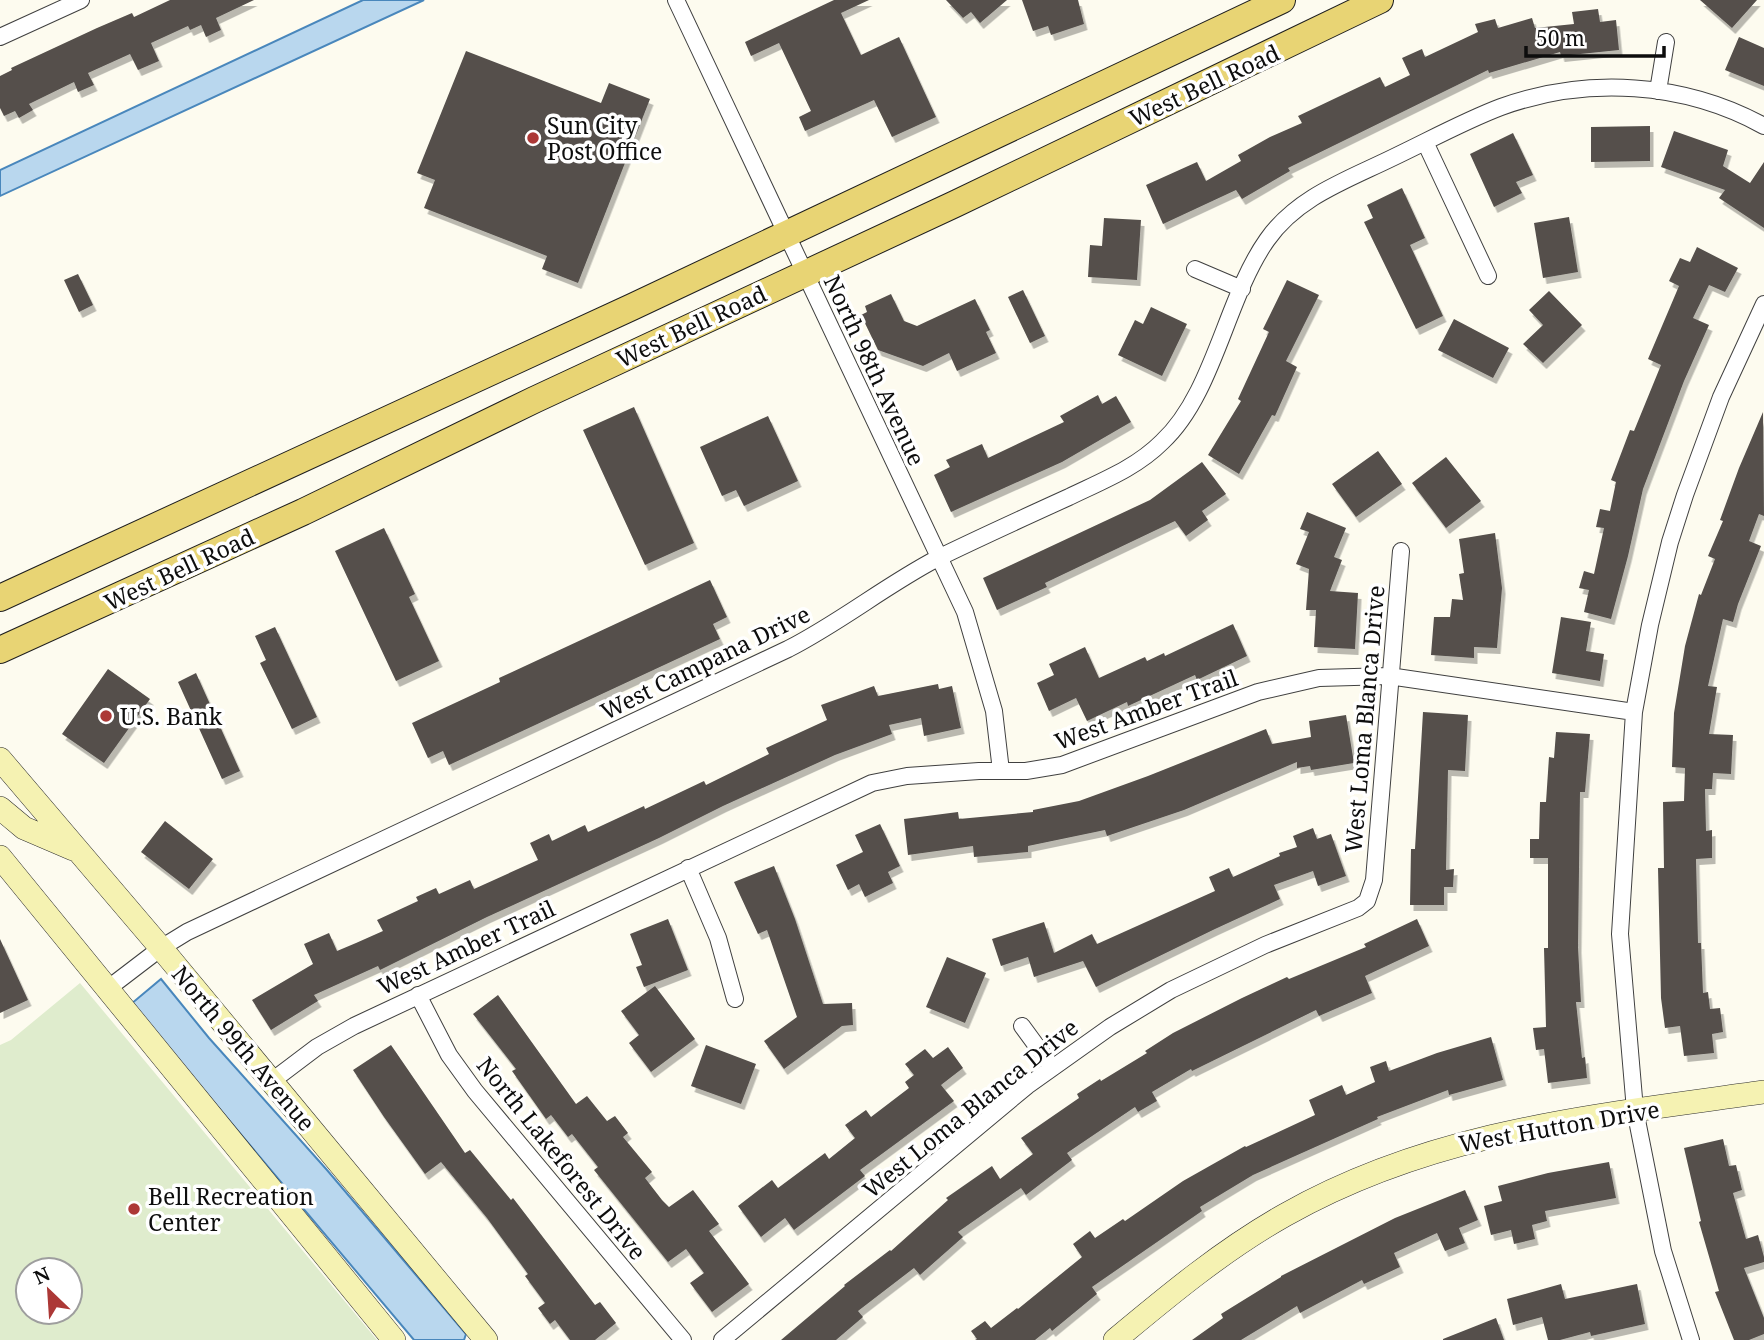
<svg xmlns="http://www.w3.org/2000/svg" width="1764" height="1340" font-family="'Noto Serif',serif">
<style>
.pitch{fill:#dfeccd;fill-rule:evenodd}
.water{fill:#b9d7ee;stroke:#4987bc;stroke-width:2}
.building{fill:#544f4b;filter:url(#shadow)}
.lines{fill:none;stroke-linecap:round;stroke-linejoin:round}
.street-casing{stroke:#404040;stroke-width:18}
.secondary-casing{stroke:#2f2f2f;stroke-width:24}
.primary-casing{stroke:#1e1e1e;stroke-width:28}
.street{stroke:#fff;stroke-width:16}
.secondary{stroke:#f5f2b2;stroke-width:23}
.primary{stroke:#e8d474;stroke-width:26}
.poi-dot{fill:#ac3836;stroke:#fff;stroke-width:2.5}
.labels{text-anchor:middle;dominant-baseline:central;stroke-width:7;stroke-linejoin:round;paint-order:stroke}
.street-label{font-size:23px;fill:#0d0d0d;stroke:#fff}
.poi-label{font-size:23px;fill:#0d0d0d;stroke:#fff;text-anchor:start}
</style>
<defs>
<filter id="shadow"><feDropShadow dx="3.5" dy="6" stdDeviation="0" flood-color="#0004"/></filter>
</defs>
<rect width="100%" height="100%" fill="#fdfbef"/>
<!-- pitch -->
<path class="pitch" d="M80,983L377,1340H0V1045L11,1040ZM28,1270H70V1312H28Z"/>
<!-- water -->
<path class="water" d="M363,0H424L0,196V170Z
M161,979L209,1038L327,1170L466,1334L464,1340H414L131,1004Z"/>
<!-- building -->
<path class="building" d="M170,0H254L216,18L221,30L206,37L201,25L190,30L188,26L151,43L159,61L138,70L130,54L88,73L94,85L78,92L74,82L29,104L33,110L19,118L15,111L4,116L0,108V76L12,70L11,68L97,28L132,13L134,17Z
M834,0H869L841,13L861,55L899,37L936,117L892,137L874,100L805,131L799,117L811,111L779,43L751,56L745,42Z
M946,0H1007L980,23L971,12L963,18Z
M1022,0H1078L1084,24L1051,35L1048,26L1033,31Z
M1700,0H1757L1732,28Z
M1598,9L1600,22L1616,20L1619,50L1561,56L1560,52L1489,73L1488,70L1288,168L1290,171L1242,199L1236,190L1163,224L1146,185L1197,162L1206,181L1241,161L1238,155L1270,137L1302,123L1298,116L1380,77L1385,87L1410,75L1402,58L1422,49L1425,57L1478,32L1475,24L1495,19L1498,28L1532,18L1535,28L1574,24L1572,12Z
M1739,37L1764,48V86L1725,70Z
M466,51L601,103L609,83L650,99L578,283L542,269L547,256L424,208L435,180L417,173Z
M1650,126V161L1591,162V127Z
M1674,131L1728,150L1723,166L1750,183L1764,162V228L1719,198L1725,190L1661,167Z
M1513,133L1533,175L1516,182L1522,193L1494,207L1470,154Z
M1402,188L1425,238L1410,245L1443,316L1416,329L1364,222L1373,218L1367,205Z
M1569,217L1578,272L1543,278L1534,223Z
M1104,218L1141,220L1137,280L1088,277L1090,245L1102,246Z
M1697,247L1738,268L1725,292L1709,285L1693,318L1709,325L1684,381L1643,489L1628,556L1611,619L1584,612L1589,590L1579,588L1584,571L1594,574L1604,528L1596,527L1600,509L1610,511L1616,482L1611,480L1630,430L1634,431L1661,365L1648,359L1679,286L1669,281L1680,258L1690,262Z
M78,274L93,305L79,312L64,280Z
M1287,280L1319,295L1286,361L1297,367L1275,416L1272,415L1239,474L1208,455L1241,401L1238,399L1269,332L1263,329Z
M1023,290L1045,336L1030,343L1008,297Z
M1549,291L1582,325L1543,363L1523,344L1543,325L1529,310Z
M891,294L904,321L917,326L975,299L990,330L986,332L996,353L957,371L949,353L923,366L878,350L861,315L867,312L865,306Z
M1151,307L1187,324L1162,376L1118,355L1135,320L1143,324Z
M1454,319L1509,348L1493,378L1438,350Z
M1098,395L1102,404L1116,396L1131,422L1062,462L951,512L934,475L950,467L946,460L982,444L988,458L1064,422L1060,416Z
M634,407L694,543L645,565L583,430Z
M1763,412L1764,516L1759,514L1749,541L1761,546L1738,604L1733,622L1723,619L1708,686L1717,687L1709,734L1733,735L1731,774L1713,773L1712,789H1705L1706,831L1712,830V858L1696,859L1698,943H1701L1703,993L1708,992L1710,1009L1720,1008L1723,1032L1712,1034L1714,1053L1684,1056L1680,1026L1665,1028L1661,998L1658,868H1664L1663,802L1684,801L1685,768L1672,767L1674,713L1685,646L1699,594L1701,595L1715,559L1708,556L1723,521L1720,520L1739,468Z
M768,416L798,481L744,506L736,490L722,496L700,447Z
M1378,451L1402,484L1356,517L1332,484Z
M1446,457L1481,501L1446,528L1412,483Z
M1202,462L1226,494L1202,511L1208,520L1186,536L1175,521L1045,583L1047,587L997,610L983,578L1150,500Z
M1307,512L1346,528L1334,557L1342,560L1330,591L1358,593L1355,649L1314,647L1316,610H1306L1309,569L1296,564L1309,532L1300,529Z
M384,528L415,594L409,597L439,661L396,681L335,551Z
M1495,533L1502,588L1497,648L1474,647V658L1431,655L1434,617H1450L1452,599L1463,600L1459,574L1464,573L1459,539Z
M710,580L727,617L713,624L720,639L449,765L443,751L428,758L412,723L500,682L499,678Z
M1561,617L1591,622L1586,651L1604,654L1600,681L1552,673Z
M1233,624L1247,656L1197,680L1195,675L1128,706L1127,702L1087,721L1076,698L1049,711L1037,683L1054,675L1049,664L1085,647L1099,678L1145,657L1147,661L1164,653L1165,656Z
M275,627L317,717L292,729L260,663L266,660L255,636Z
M108,669L150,699L104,763L62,734Z
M196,673L240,771L222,779L178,682Z
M938,684L939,689L952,686L961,728L924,736L921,718L889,725L892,734L835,755L723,806L659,838L487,917L380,970L378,966L314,995L318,1001L271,1030L252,1000L313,964L304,944L329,933L337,951L356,943L383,931L377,920L418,901L416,897L436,888L439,894L470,880L474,889L538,860L530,843L549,834L552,841L585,825L588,832L644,806L645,809L704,781L706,785L769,754L766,748L827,720L821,705L874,686L878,696Z
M1423,712L1468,715L1465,771L1448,770L1446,870L1454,869L1453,887H1444V905H1410L1411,849H1415Z
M1346,715L1354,763L1311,770L1310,766L1297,768V762L1184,810L1107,836L1105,830L1028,846V852L974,857L973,846L908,855L904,819L958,812L959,819L1033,812V810L1079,801L1148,776L1266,729L1272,744L1311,737L1309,721Z
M1556,732L1590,734L1585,792H1580L1578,947L1581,1002H1576L1582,1058L1585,1057L1587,1078L1548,1083L1544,1049L1536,1050L1533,1028L1546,1027L1544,948H1548V858H1530V839H1539L1540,802H1546L1549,757L1554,758Z
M165,821L213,859L189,889L141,852Z
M880,824L900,866L888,872L893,883L865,897L859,884L848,890L836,865L863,852L855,835Z
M1313,828L1317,839L1331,834L1346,876L1318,886L1313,871L1274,885L1280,899L1215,929L1096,987L1083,961L1034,977L1028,957L1001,966L992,939L1044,922L1054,953L1092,934L1097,944L1215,891L1209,877L1229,868L1233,877L1280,856L1279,853L1297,847L1293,836Z
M774,866L795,919L823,1004L852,1003L853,1025L842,1026L784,1069L764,1041L797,1017L767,930L758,934L734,882Z
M668,919L688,970L644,987L636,967L642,965L630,934Z
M1417,919L1429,946L1365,976L1372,993L1319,1016L1316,1010L1192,1071L1191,1069L1152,1092L1157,1101L1138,1112L1135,1107L1067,1153L1072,1160L1026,1195L1021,1188L958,1232L963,1237L920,1275L914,1268L858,1311L863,1317L836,1340H781L845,1286L844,1285L890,1250L891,1251L948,1200L946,1198L992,1166L1000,1179L1033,1154L1021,1138L1079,1098L1077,1094L1100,1079L1101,1081L1147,1053L1145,1051L1173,1033L1242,998L1287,977L1289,979L1366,947L1364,944Z
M0,939L28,1000L0,1013Z
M947,957L986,973L965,1023L926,1007Z
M655,986L695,1039L651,1072L629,1043L639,1035L621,1011Z
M498,995L576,1104L587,1096L607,1121L615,1116L628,1133L623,1137L652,1172L645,1178L662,1200L669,1207L693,1190L719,1224L709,1231L749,1284L712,1312L690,1283L704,1273L686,1249L668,1262L594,1170L598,1167L572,1134L568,1137L551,1115L546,1119L512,1071L516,1069L473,1014Z
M1491,1037L1503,1080L1449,1095L1448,1090L1377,1117L1378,1119L1253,1175L1200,1207L1202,1211L1092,1287L1097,1294L1052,1331L1050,1328L1035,1340H975L977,1339L971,1331L985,1321L991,1328L1017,1308L1018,1309L1082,1257L1073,1244L1090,1231L1095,1238L1123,1219L1125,1221L1183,1181L1245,1146L1246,1147L1315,1115L1309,1100L1342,1085L1346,1095L1375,1082L1370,1067L1386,1061L1389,1071L1437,1053Z
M391,1045L465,1153L470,1150L511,1200L513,1198L595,1305L600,1302L616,1323L595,1340H570L555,1320L550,1324L538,1308L545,1303L525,1276L528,1274L487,1218L441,1162L425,1174L384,1117L353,1070Z
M706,1045L756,1064L741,1104L691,1086Z
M948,1047L963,1068L941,1085L954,1101L860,1170L865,1176L794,1230L785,1218L761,1237L738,1206L772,1180L778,1188L825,1153L829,1159L855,1138L845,1125L866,1110L871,1117L909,1088L905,1082L914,1075L905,1064L925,1049L933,1058Z
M1723,1139L1729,1166L1736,1165L1742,1190L1733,1193L1746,1239L1758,1235L1764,1257V1262L1744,1268L1764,1318V1334L1749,1340H1734L1715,1292L1719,1291L1699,1222L1701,1221L1684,1148Z
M1609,1162L1616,1198L1545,1211L1547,1221L1532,1225L1535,1239L1514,1244L1511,1230L1491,1235L1484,1206L1502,1201L1498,1186L1548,1173Z
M1465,1190L1478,1220L1459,1228L1465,1243L1445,1251L1437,1233L1394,1253L1400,1267L1364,1284L1362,1280L1300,1313L1297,1306L1241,1340H1192L1223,1318L1221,1314L1281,1277V1276L1395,1218Z
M1561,1284L1565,1299L1637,1284L1645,1324L1591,1336L1590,1332L1560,1340H1548L1542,1317L1513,1325L1507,1299Z
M1496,1318L1504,1340H1443V1339Z"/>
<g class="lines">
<defs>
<path id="street" d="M676,0L965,612L994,711L1001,771
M0,37L81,0
M1658,91L1666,42
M1425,142L1488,276
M1195,269L1242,289
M688,868L718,938L735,999
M106,990L161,948L187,932L788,649C841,622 886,585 938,558C981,537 1025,517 1069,497C1102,481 1136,468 1162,442C1214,394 1226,298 1267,240C1297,197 1347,180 1392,158C1428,141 1464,121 1501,107C1587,76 1684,82 1764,126
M418,995L449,1055L475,1091L683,1340
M1022,1026L1052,1067
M272,1081L317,1047L354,1026L872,783L907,776L979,771H1026L1062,765L1258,692L1319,678L1389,676L1634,712
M722,1340L1027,1086L1110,1027L1171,990L1265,945L1358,908L1367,901L1374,880L1401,551
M1691,1340L1663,1251L1635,1110L1620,934L1634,712L1650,625L1670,542L1685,495L1721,397L1764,304"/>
<path id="secondary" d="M0,759L161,948L486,1340
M0,808L24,828L73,849
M0,857L394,1340
M1115,1340C1169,1295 1223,1250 1285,1215C1435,1130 1597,1116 1764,1092"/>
<path id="primary" d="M0,598L632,307L1282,0
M0,650L303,512L534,400L955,204L1380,0"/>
</defs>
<!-- street casing -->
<use href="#street" class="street-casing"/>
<!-- secondary casing -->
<use href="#secondary" class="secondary-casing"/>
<!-- primary casing -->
<use href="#primary" class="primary-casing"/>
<!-- street -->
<use href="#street" class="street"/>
<!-- secondary -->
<use href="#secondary" class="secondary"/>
<!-- primary -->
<use href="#primary" class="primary"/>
</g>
<!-- markers -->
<g class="poi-dot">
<circle cx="533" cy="138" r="7"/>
<circle cx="106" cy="716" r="7"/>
<circle cx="134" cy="1209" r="7"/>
</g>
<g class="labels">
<!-- street labels -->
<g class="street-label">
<text transform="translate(1204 85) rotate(-25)">West Bell Road</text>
<text transform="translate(691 326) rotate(-25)">West Bell Road</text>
<text transform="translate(875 370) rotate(65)">North 98th Avenue</text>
<text transform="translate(179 569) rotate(-25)">West Bell Road</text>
<text transform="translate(705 662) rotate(-26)">West Campana Drive</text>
<text transform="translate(1146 709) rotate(-20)">West Amber Trail</text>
<text transform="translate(1364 719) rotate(-85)">West Loma Blanca Drive</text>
<text transform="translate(466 947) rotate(-25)">West Amber Trail</text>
<text transform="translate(244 1048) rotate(50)">North 99th Avenue</text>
<text transform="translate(970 1108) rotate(-39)">West Loma Blanca Drive</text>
<text transform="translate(1559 1126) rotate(-10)">West Hutton Drive</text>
<text transform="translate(562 1158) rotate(51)">North Lakeforest Drive</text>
</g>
<!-- poi labels -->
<g class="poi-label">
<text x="547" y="125">Sun City<tspan x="547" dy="26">Post Office</tspan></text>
<text x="120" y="716">U.S. Bank</text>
<text x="148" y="1196">Bell Recreation<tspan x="148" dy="26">Center</tspan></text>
</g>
</g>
<!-- north arrow -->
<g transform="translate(49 1291) rotate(335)"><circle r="33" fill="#ffffff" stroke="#9e9e9e" stroke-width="2"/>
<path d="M0-5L12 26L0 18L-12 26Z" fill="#ac3836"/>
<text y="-10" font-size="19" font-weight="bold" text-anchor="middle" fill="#0d0d0d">N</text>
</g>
<!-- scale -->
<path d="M1526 46v10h138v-10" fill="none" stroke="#0d0d0d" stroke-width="3.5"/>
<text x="1536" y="46" font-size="21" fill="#0d0d0d" stroke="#ffffff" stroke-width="5" paint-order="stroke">50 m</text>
</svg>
